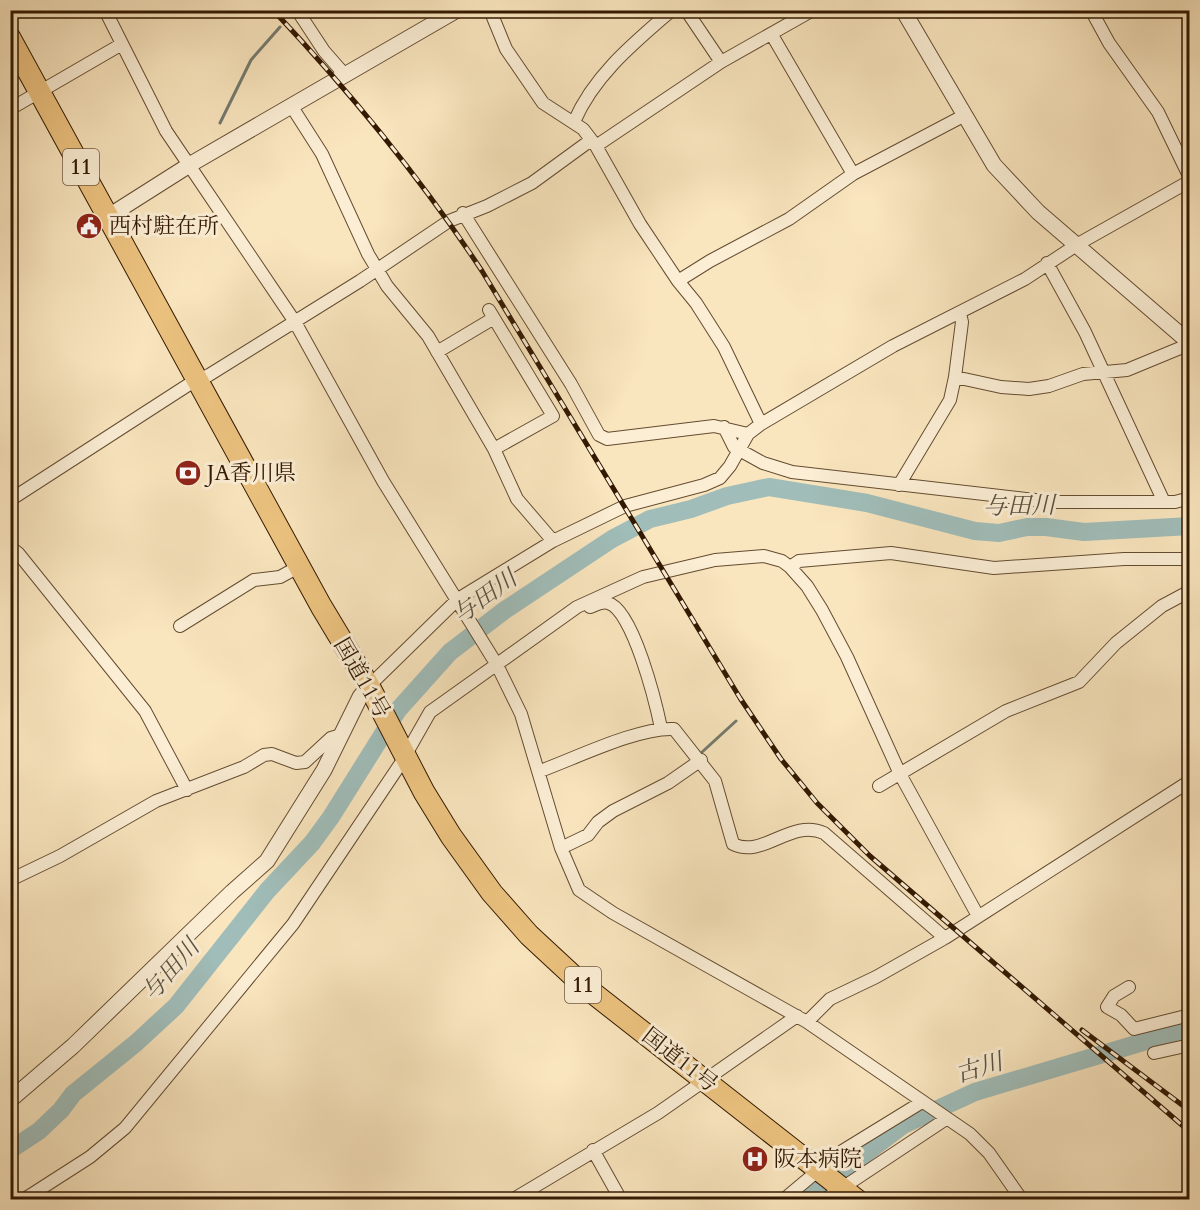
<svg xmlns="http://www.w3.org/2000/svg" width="1200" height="1210" font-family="Cardo,'Noto Serif JP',serif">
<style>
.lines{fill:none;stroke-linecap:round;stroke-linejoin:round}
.stream{stroke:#747b6f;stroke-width:3}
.river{stroke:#a0bdb9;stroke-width:18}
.minor-casing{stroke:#644c30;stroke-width:14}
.tertiary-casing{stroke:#644c30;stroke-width:17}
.trunk-casing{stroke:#331901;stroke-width:23}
.minor{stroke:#fbeed5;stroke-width:12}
.tertiary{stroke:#fbeed5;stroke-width:15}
.trunk{stroke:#ecc27f;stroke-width:21}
.rail-casing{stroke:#331901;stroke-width:5}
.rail{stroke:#fbeed5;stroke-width:3;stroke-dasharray:9;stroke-linecap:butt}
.labels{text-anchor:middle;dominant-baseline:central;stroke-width:6;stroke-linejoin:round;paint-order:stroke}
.shield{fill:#fbeed5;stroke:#6f5941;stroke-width:1.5}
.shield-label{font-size:21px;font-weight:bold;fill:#331901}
.poi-label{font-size:22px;fill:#331901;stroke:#fbeed5;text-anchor:start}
.street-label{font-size:22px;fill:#331901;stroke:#fbeed5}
.water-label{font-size:24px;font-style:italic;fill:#595241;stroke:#fbeed5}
</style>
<rect width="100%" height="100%" fill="#f9e5be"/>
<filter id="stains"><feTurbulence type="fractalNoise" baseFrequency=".00333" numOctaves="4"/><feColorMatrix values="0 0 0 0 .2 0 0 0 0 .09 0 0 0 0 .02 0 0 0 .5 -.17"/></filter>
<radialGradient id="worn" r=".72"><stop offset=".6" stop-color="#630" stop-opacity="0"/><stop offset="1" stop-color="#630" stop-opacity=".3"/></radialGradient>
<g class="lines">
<!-- stream -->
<path class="stream" d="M220,123L251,60L280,27
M701,753L736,721"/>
<!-- river -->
<path class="river" d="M10,1150L39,1131L61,1110L73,1094L136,1043L176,1006L267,891L312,843L331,817L398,710L450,652L505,610L612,539L650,519L691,509L727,496L769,487L867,503L975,531L999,533L1027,527H1046L1084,532L1190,526
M804,1200L903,1125L975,1092L1190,1028"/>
<defs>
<path id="minor" d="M105,10L166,131L295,322L383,481L497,665L521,714L561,848L579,890L613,913L807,1022L970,1134L989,1153L1022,1200
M297,10L324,51L345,75
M490,10L506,49L543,103L583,129L596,146L640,224L678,281L696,303L724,347L761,424
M686,10L721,62
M1091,10L1109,43L1158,112L1190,178
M772,35L853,174
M292,107L322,154L368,254L387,286L428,336L494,449L517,499L553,541
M10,109L122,44
M574,122C594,75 635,42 672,10
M596,146L721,62L813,10
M463,213L571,384L599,435L607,439L714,426L748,434
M1047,263L1085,332L1164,502
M678,281L710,261L789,219L853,174L965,115
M489,310L553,416L494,449
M437,352L494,318
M955,377L1001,387L1029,389L1049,386L1083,374L1127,370L1190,344
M724,427L734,447L763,463L792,472L1052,502H1175L1190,498
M899,485L950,400L955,377L962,322L960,314
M10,500L188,385L209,375L360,281L449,221L487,206L532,183L591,140
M10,547L18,553L145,711L187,790
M790,567L799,561L891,553L994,568L1124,559H1190
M590,607C596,605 602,601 608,603C633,609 656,704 661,728
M180,626L254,580L280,577L300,566
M369,686L458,599L553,541L625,506L704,485L720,478L730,466L748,434L761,424L893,346L1025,279L1078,244L1190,181
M540,771C576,758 638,727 674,729L715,781L733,844C763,859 791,818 824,833L945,938
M879,786L1006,711L1079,682L1116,643L1162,606L1190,591
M561,848L588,835L598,822L613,811L668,783L701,760
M10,880L60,856L156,801L244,767L264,755L272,754L296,763L305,762L331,738L341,735
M1129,987L1114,996L1107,1007L1121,1015L1134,1029L1190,1015
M807,1022L830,999L876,977L945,938L1190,781
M1154,1053L1190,1045
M593,1150L621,1200
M23,1200L90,1157L125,1128L293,924L401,763L430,712L577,607L643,577L715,560L764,556L782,561L790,567L807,586L822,610L847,657L900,774L978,916
M512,1200L658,1113L797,1016
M783,1200L839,1153L922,1102
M824,1200L946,1119"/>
<path id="tertiary" d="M903,10L994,165L1038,212L1190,343
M109,216L191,164L457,10
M10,1100L73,1046L232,892L267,861L324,770L360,697L369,686"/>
<path id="trunk" d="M10,38L321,606L369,686L424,792L451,836L492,893L529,935L584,986L857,1200"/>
</defs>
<!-- minor casing -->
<use href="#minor" class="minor-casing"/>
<!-- tertiary casing -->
<use href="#tertiary" class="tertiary-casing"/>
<!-- trunk casing -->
<use href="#trunk" class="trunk-casing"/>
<!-- minor -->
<use href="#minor" class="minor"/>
<!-- tertiary -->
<use href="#tertiary" class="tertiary"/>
<!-- trunk -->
<use href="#trunk" class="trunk"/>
<defs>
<path id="rail" d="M273,10C350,92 420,177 482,271L740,698L781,759L817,803L870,856L1190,1132
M1082,1030L1190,1111"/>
</defs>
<!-- rail casing -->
<use href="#rail" class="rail-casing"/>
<!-- rail -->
<use href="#rail" class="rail"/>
</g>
<!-- icons -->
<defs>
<symbol id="civic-disc" viewBox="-11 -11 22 22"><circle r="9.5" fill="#8f2418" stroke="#fbeed5"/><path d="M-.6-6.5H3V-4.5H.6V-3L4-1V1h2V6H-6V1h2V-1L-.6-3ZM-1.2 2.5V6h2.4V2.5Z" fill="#fff"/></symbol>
<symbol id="bank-disc" viewBox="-11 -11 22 22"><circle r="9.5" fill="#8f2418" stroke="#fbeed5"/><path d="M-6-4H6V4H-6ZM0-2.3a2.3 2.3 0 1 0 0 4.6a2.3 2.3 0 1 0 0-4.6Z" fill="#fff"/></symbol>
<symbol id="hospital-disc" viewBox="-11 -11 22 22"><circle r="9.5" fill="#8f2418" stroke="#fbeed5"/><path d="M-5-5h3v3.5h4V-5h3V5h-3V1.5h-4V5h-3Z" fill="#fff"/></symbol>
</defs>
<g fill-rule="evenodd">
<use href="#civic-disc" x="74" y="211" width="30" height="30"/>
<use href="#bank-disc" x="173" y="458" width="30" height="30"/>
<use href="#hospital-disc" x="740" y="1144" width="30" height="30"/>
</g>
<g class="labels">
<!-- shield labels -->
<g class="shield">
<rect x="63" y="149" width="36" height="36" rx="4.5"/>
<rect x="565" y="967" width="36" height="36" rx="4.5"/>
</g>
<g class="shield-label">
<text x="81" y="167">11</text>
<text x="583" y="985">11</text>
</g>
<!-- poi labels -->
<g class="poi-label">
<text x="109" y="226">西村駐在所</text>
<text x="207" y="473">JA香川県</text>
<text x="774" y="1159">阪本病院</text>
</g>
<!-- street labels -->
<g class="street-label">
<text transform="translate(362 678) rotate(60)">国道11号</text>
<text transform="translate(680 1060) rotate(38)">国道11号</text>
</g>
<!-- water labels -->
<g class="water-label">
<text transform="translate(1019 506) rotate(-1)">与田川</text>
<text transform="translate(485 597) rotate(-36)">与田川</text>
<text transform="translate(171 970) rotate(-49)">与田川</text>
<text transform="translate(979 1068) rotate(-17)">古川</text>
</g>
</g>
<!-- margin -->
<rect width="1200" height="1210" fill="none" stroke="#f9e5be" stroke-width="36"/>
<rect x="12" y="12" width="1176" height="1186" fill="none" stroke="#331901" stroke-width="3"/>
<rect x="18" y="18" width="1164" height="1174" fill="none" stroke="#331901" stroke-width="1.5"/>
<rect width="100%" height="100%" filter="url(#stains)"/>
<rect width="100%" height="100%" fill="url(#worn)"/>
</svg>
